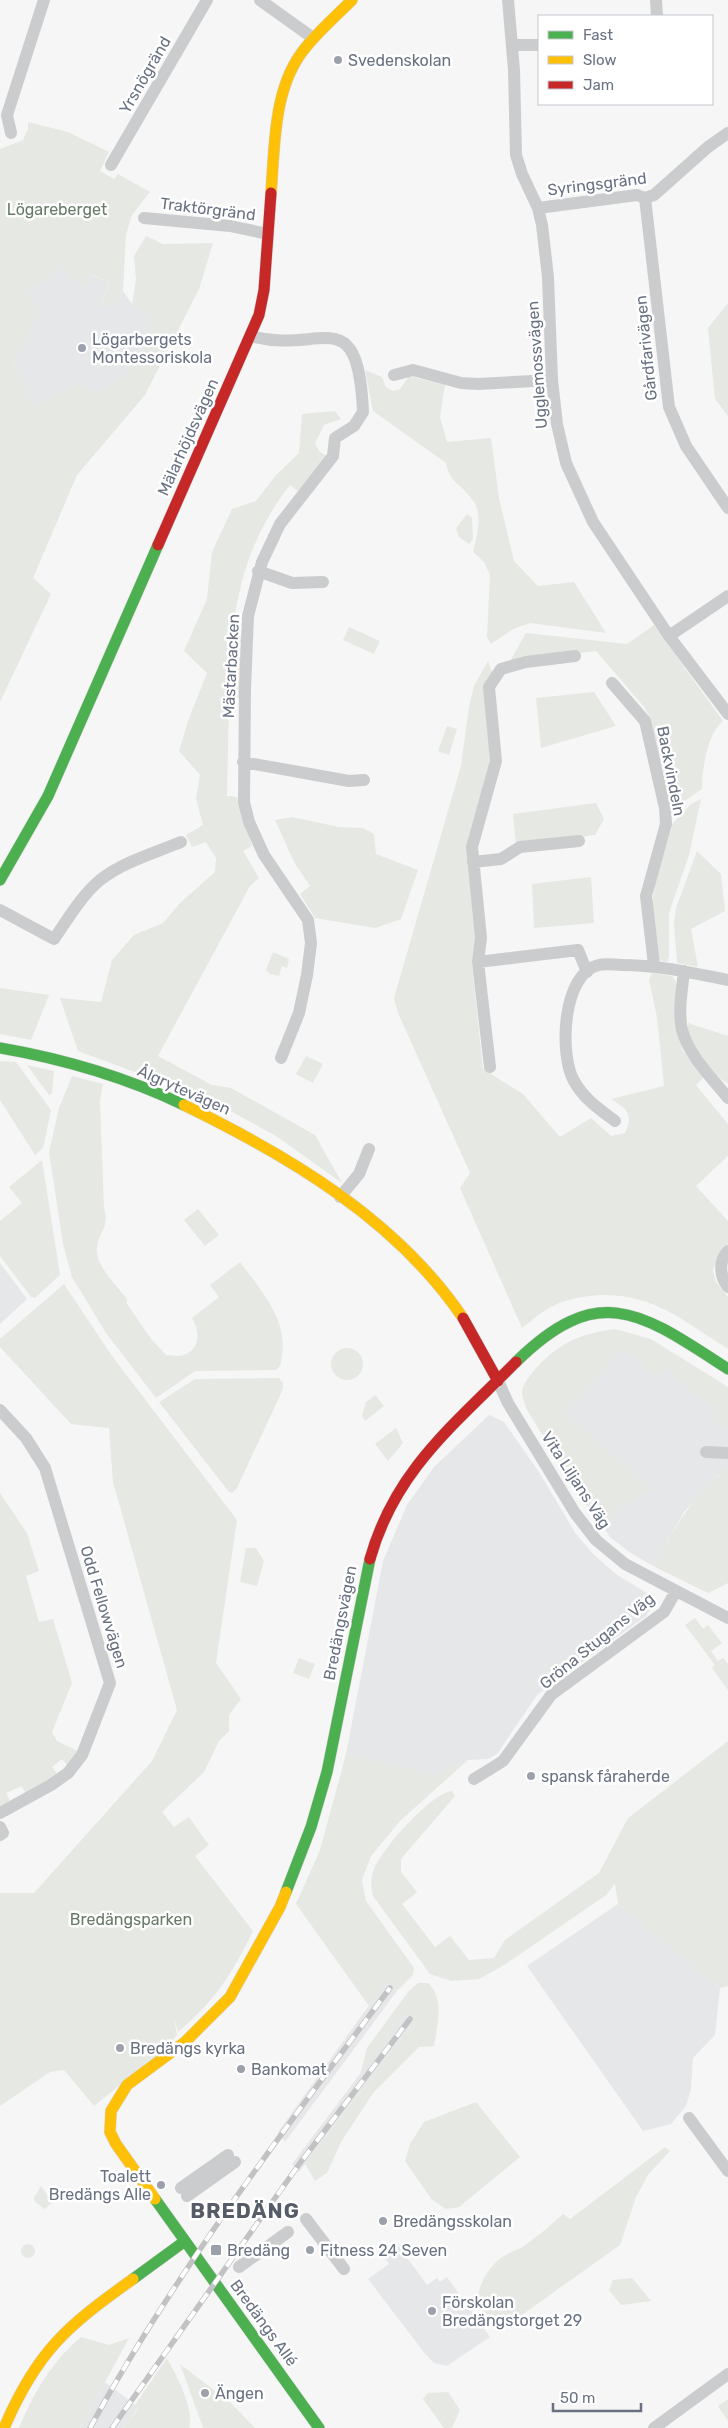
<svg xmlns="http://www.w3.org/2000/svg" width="728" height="2428" font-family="Rubik,sans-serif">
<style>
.built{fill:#e6e7e8}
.green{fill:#e6e8e4}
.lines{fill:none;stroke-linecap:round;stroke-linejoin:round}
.fast-casing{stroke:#d2d3d4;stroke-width:12}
.slow-casing{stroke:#d2d3d4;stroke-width:12}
.jam-casing{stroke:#d2d3d4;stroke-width:12}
.street{stroke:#cbcccd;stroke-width:12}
.fast{stroke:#4caf50;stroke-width:11}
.slow{stroke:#ffc107;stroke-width:11}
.jam{stroke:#c62828;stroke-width:11}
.rail-casing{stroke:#c2c2c4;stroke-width:5.5}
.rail{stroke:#fff;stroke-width:4;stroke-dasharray:11;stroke-linecap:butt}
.poi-dot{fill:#9ba0ab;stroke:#fff;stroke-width:2}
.labels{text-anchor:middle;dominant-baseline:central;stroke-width:5;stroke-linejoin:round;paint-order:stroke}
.poi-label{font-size:16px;fill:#6a7282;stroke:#fff;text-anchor:start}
.street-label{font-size:16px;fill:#6a7282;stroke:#fff}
.park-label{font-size:16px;fill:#687a68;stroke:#fff}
.district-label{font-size:21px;font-weight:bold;letter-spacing:1px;fill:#575d68;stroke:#fff}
</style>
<rect width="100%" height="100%" fill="#f6f6f6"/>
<!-- built -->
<path class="built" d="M64,266L110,282L101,305L109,306L123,291L132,304L150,314V333L128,373L102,393L76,385L33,406L14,362L34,324L38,312L26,293Z
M0,1263L27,1299L0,1324Z
M623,1347L657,1377L666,1368L715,1410V1424L728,1426V1468L717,1476L684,1512L653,1566L629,1552L610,1537L600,1523L649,1489L565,1413Z
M489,1415L504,1422L539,1472L576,1534L594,1555L616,1574L653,1597L654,1604L646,1616L537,1695L497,1754L488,1759L468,1760L437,1775L346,1754L383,1561L407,1505L434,1467Z
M618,1904L720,1988L715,2035L693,2058L691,2089L686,2106L671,2124L643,2131L527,1966Z
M385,1983L397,1991L285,2142L278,2132Z
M406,2013L414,2022L299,2172L292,2164Z
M397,2244L427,2285L437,2278L440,2282L447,2277L490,2337L447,2366L434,2363L426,2355L368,2279L389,2264L382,2254Z
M105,2382L138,2407L124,2428H80Z"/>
<!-- green -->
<path class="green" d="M28,122L68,132L109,152L100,171L114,179L118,174L150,192L132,215L126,234L123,291L109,306H101L110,282L91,275L85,285L76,282L64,266L26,293L38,312L34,324L14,362L33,406L76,385L102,393L128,373L150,333V314L132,304L136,280L134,256L146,236L163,244L213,243L199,289L145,395L77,475L33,578L51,594L0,702V149L23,140L28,129Z
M728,303V416L715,399L708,328Z
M365,370L382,377L386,387L393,391L400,389L409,376L445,385L440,417L447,442L491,438L499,498L514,561L538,586L574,582L606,633L530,623L513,629L491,644L487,637L490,575L484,562L473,552C477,535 484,512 471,498C460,483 450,483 446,463L373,411Z
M335,411L341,419L324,425L315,443L319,451L326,456L298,491L290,485C254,531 239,578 232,635L243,637L240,698H229L227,796L237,797L252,846L243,851L259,878L250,886L158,1056L212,1085L231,1088L315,1135L342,1183L276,1136L210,1100L78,1051L60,998L101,1002L112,960L134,935L163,923L180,903L215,872L216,858L206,842L192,847L186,835L203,825L196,798L200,775L179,751L188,721L207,673L184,651L207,599L212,552L232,509L256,501L276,475L299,453L302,414Z
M467,514L472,518L473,539L469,544L459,537L456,528Z
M654,625L723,721C707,734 702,769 702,789L686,800L673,814L650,718L645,708L596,651L510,661L526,633L627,644Z
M349,627L380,641L374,654L343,640Z
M488,661L492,672L491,761L468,839L476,934L472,964L483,1069L523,1094L560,1137L591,1118L611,1136L625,1133C634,1114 627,1109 611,1099L664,1086L657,1017L649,980L652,973L672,976L676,982L677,1033L683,1051L704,1077L696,1085L728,1124V1156L696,1186L728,1221V1245L719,1254L713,1270L716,1282L728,1297V1349C685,1322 655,1294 601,1295C583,1296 565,1299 549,1308C540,1313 531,1321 522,1328L460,1188L470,1173L398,1013L394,998L461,766L469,706L474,686Z
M594,692L616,726L541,748L536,698Z
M447,726L457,729L449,755L438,751Z
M701,799L689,855L669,913V957L667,962L659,960L652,906L655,884L673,823L691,804Z
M596,803L604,819L595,835L516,845L513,814Z
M292,817L339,827L363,828L374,834L376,854L418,870L401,919L375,928L315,918L300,894L310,886L294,862L275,820Z
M697,851L721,874L725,911L691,929L698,967L677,963L674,924L676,908Z
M591,877L594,923L534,928L532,884Z
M273,952L289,959L287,968L282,966L279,976L270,974L266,970Z
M0,988L49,995L31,1040L0,1034Z
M688,1023L728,1036V1083C716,1079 694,1050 689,1039C688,1034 688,1027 688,1023Z
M306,1056L323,1064L313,1083L296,1074Z
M0,1061L16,1062L51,1110L43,1148L35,1155L0,1100Z
M27,1065L54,1071L52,1093L49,1095Z
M72,1076L103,1084L100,1101L104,1208C111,1228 95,1235 97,1253C99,1269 118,1287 127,1299V1304L152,1340L166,1355C171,1355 178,1357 183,1355C201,1350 200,1331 192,1318L219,1297L210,1285L240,1262C260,1289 288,1319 282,1356C281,1362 281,1366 276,1370L195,1371L156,1398L106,1333L72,1277L63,1244L49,1152L59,1108Z
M42,1160L60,1275L35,1298L31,1297L0,1256V1221L22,1203L9,1187Z
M198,1209L219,1235L205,1246L184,1220Z
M64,1284L112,1356L237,1520L216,1663L241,1699L229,1715V1731L219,1741L204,1772L162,1812L174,1827L189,1817L209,1845L195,1856L253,1931C232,1974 215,2001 178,2032L174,2018L177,2035L168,2046L94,2106L64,2070L50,2072L0,2106V1893H34L152,1761L177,1710L113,1482L109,1428L71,1424L0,1347V1339Z
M615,1329L651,1339L728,1387V1426L715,1424V1410L666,1368L657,1377L623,1347L565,1413L650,1489L600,1523L575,1489L526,1408C525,1403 522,1398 522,1393C522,1385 528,1379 532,1373C555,1345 580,1333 615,1329Z
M331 1364a16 16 0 1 1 32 0a16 16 0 1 1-32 0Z
M279,1378L283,1383V1389L237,1488L232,1493L229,1492L159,1402L195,1379Z
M375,1395L384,1406L365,1421L362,1416L366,1402Z
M396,1428L403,1443L388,1461L375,1444Z
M728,1468V1583L708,1593L653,1566C674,1530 693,1493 728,1468Z
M0,1493L27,1533L39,1571L26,1576L39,1622L53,1619L72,1683L52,1732L57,1741L80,1752L68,1766L62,1759L52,1767L58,1775L26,1794L22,1786L6,1793L10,1801L0,1806Z
M246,1548H256L264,1561L257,1586L240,1582Z
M695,1618L703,1629L708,1625L722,1643L711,1651L718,1661L723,1658L728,1664V1690L712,1668L715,1665L685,1625Z
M299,1658L315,1664L309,1679L293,1673Z
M728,1741V1986L720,1988L618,1904L615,1884L606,1895L506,1964L479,1979L451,1981L430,1974L373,1896C371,1887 370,1878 374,1869C382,1849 431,1793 452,1791L455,1796L401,1859V1872L417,1892L402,1904L435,1947L450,1936L469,1960L494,1958L505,1940L599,1873L628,1818Z
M346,1754L437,1775L468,1760L400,1821L371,1856L362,1880L366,1901L414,1968L413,1975L397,1991L385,1983L369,2006L296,1904L320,1850Z
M418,1983H428C445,1998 437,2026 434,2046L419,2047L373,2093L341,2142L327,2173L315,2181L305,2164L414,2022L406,2013L360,2075L367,2048L408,1992Z
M476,2102L520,2157L459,2207L446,2209L432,2200L405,2161L410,2144L424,2122Z
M665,2147L670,2151L648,2175L636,2197L620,2245L498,2332L477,2302C479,2284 488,2266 504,2256C510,2252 518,2250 524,2246C538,2236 551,2225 563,2214L570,2219Z
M41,2186L52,2202L45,2209L35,2202L34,2198Z
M21 2251a7 7 0 1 1 14 0a7 7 0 1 1-14 0Z
M632,2278L651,2301L621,2305L609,2290L613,2280Z
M81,2337L109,2345L129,2338L80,2428H19C33,2394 52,2361 81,2337Z
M167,2358C176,2375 195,2409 189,2428H124L138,2408L135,2405Z
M180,2364L231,2403L255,2428H203Z
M448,2392L460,2410L452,2428H444L423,2399L428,2393Z
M728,2399V2421L718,2406Z"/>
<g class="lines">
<defs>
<path id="fast" d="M0,880L48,796L158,545
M0,1048C64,1059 125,1077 184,1105
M516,1362C600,1279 643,1314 728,1369
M286,1892L311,1827L327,1772L370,1559
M155,2199L319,2428
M133,2279L185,2241"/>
<path id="slow" d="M271,193C275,144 273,86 306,47C320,30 337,15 352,0
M184,1105C289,1156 397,1220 463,1318
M155,2199L116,2144L110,2132L111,2111L127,2085L185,2042L230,1997L280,1907L286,1892
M4,2428C37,2351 67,2326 133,2279"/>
<path id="jam" d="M158,545L259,315L264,290L271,193
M463,1318L498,1381
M370,1559C395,1470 454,1425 516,1362"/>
</defs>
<!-- fast casing -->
<use href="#fast" class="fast-casing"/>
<!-- slow casing -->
<use href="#slow" class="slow-casing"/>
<!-- jam casing -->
<use href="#jam" class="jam-casing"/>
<!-- street -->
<path class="street" d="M260,0L313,38
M508,0L514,70L516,155L522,174L538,208L542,225L548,277L552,380L557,424L566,463L593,522L669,636L728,714
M656,0L657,16
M512,45H539
M11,133L7,115L44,0
M111,165L207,0
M645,198L669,407L686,446L728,508
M538,208L637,195L645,198L654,195L708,147L728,133
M144,218L230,226L268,234
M251,336C320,356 358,297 363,412L354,426L335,438L333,456L280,524L262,562L248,616L245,689L244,802L249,822L264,855L308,920L311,943L307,975L299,1013L281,1058
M394,375L413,370L461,383L478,384L552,380
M258,571L292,583L323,582
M669,636L728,596
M612,683L645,721L665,808L666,824L646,896L654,965
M243,762L349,781L364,780
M473,862L501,859L520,847L579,841
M0,910L54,939C68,919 81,896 100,880C123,862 154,853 181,842
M478,962L578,950L587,972
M684,971C682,990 678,1011 682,1030C689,1056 712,1078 728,1098
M490,1067L478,962L481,938L472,847L496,761L489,687L501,669L526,662L575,656
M615,1121C599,1109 584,1099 574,1081C559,1055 562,973 599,965C606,963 615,965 622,965C659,965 692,973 728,980
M340,1197L359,1174L369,1149
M728,1251C718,1261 720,1277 728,1287
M498,1381L508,1403L575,1513L596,1540L625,1564L728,1618
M0,1410L26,1438L45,1468L110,1683L82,1755L68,1773L51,1785L0,1813
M706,1452L728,1453
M474,1779L503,1761L551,1695L664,1612L676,1591
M0,1827L3,1833L0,1835
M689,2118L728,2171
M181,2188L228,2155
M187,2196L235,2162
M306,2219L344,2269
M239,2267L288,2232
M654,2428L728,2374"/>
<!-- fast -->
<use href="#fast" class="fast"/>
<!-- slow -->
<use href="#slow" class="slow"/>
<!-- jam -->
<use href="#jam" class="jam"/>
<defs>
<path id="rail" d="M90,2428C175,2272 284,2130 390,1988
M112,2428L300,2163L410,2019"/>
</defs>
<!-- rail casing -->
<use href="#rail" class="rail-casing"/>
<!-- rail -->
<use href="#rail" class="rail"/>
</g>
<!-- markers -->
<g class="poi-dot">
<circle cx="338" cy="60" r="5"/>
<circle cx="82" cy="348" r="5"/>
<circle cx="531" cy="1776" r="5"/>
<circle cx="120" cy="2048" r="5"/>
<circle cx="241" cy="2069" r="5"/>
<circle cx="161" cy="2185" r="5"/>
<circle cx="383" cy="2221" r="5"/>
<rect x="210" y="2244" width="12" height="12" rx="2.5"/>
<circle cx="310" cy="2250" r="5"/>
<circle cx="432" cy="2311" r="5"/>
<circle cx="205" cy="2393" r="5"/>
</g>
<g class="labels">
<!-- poi labels -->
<g class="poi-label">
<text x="348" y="60">Svedenskolan</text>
<text x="92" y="339">Lögarbergets<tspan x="92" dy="18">Montessoriskola</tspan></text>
<text x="541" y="1776">spansk fåraherde</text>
<text x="130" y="2048">Bredängs kyrka</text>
<text x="251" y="2069">Bankomat</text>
<text x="151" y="2176" text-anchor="end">Toalett<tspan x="151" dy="18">Bredängs Alle</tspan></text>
<text x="393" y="2221">Bredängsskolan</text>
<text x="227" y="2250">Bredäng</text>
<text x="320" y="2250">Fitness 24 Seven</text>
<text x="442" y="2302">Förskolan<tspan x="442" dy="18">Bredängstorget 29</tspan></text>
<text x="215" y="2393">Ängen</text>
</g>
<!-- street labels -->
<g class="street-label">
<text transform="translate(145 75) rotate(-60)">Yrsnögränd</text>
<text transform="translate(597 184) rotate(-7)">Syringsgränd</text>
<text transform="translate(208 209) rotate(7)">Traktörgränd</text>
<text transform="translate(646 348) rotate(-96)">Gårdfarivägen</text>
<text transform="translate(537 365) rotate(-94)">Ugglemossvägen</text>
<text transform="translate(188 437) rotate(-66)">Mälarhöjdsvägen</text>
<text transform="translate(231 666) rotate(-87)">Mästarbacken</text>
<text transform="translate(671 771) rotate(79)">Backvindeln</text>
<text transform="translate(184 1090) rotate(24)">Ålgrytevägen</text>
<text transform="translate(576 1480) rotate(57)">Vita Liljans Väg</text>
<text transform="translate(104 1607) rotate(73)">Odd Fellowvägen</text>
<text transform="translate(340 1623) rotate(-79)">Bredängsvägen</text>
<text transform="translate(597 1641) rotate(-39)">Gröna Stugans Väg</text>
<text transform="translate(264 2323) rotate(54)">Bredängs Allé</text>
</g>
<!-- park labels -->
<g class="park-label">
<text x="57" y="209">Lögareberget</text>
<text x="131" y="1919">Bredängsparken</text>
</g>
<!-- district labels -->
<g class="district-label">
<text x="245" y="2210">BREDÄNG</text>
</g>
</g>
<!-- legend -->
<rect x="538" y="15" width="175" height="90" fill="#ffffff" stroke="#c3c7cd"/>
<rect x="548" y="31" width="25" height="8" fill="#4caf50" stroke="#c3c7cd"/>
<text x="583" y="40" font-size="15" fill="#6a7282">Fast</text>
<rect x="548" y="56" width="25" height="8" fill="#ffc107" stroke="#c3c7cd"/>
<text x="583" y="65" font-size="15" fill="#6a7282">Slow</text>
<rect x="548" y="81" width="25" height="8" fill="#c62828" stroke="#c3c7cd"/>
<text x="583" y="90" font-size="15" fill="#6a7282">Jam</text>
<!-- scale -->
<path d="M553 2403v8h88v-8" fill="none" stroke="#6a7282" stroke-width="2.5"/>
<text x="560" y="2403" font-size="15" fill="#6a7282" stroke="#ffffff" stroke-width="4" paint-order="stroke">50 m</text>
</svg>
